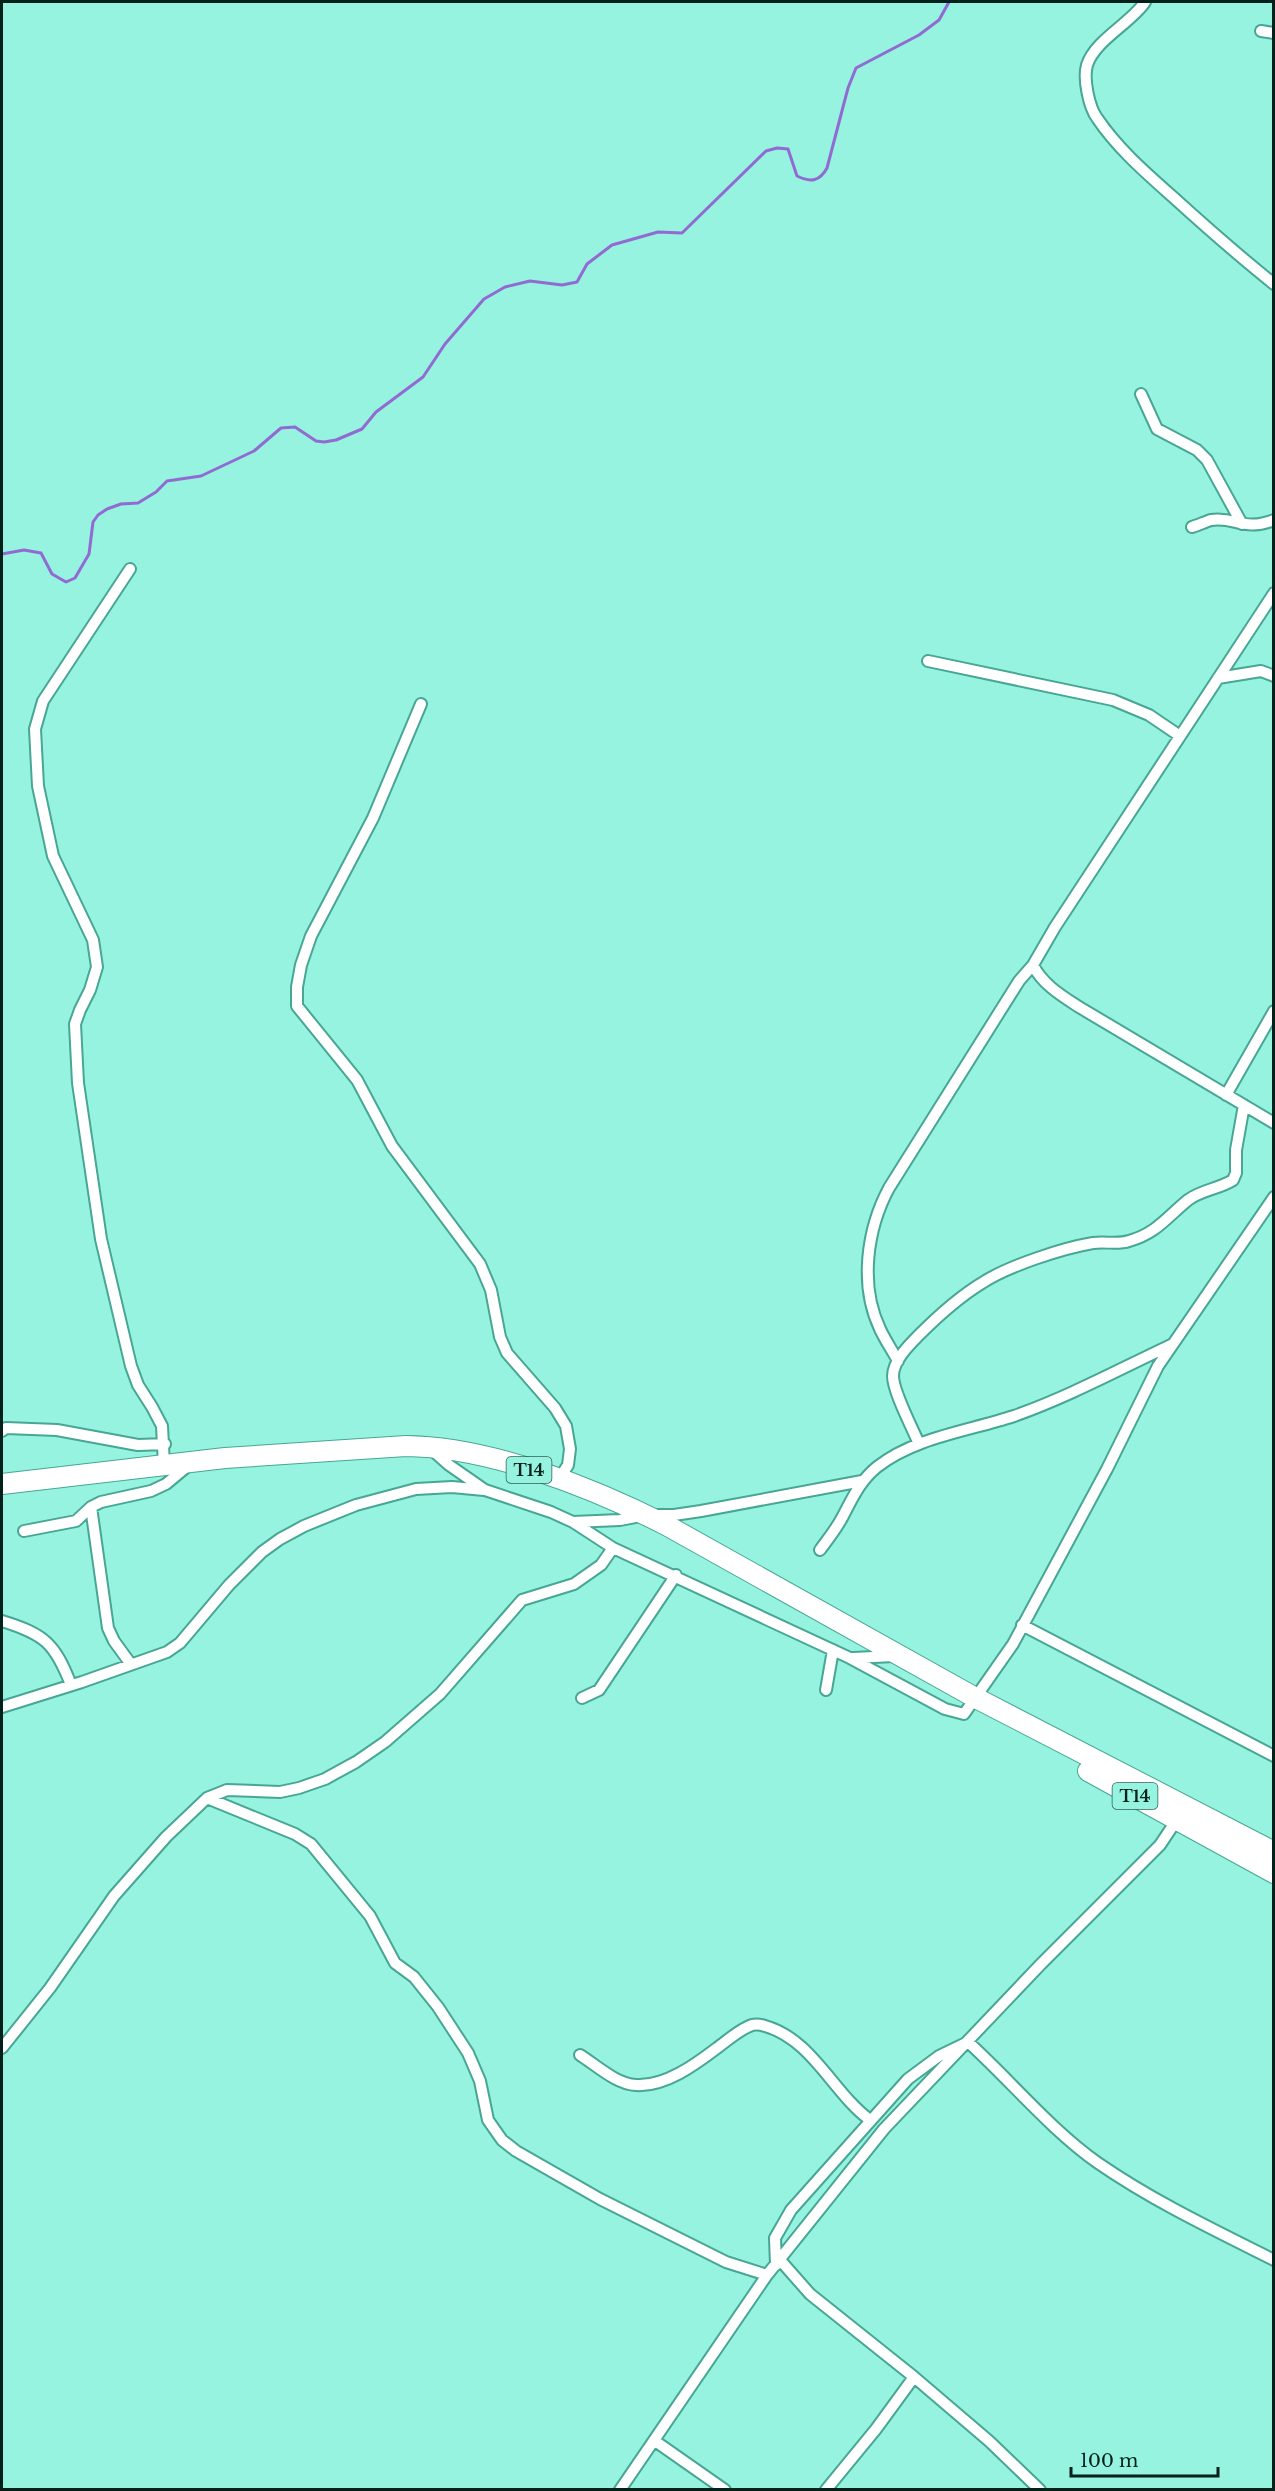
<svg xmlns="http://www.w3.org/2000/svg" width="1275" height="2491" font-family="'Libre Baskerville',serif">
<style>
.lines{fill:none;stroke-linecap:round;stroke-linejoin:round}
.stream{stroke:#916bd1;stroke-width:3}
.street-casing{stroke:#47a694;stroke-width:14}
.highway-casing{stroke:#47a694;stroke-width:22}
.street{stroke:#fff;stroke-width:10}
.highway{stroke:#fff;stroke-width:20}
.labels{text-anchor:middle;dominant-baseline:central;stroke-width:6;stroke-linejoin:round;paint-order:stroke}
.shield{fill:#96f3e0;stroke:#2f6056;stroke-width:1.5}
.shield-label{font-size:16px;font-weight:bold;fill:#03211b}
</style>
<rect width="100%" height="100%" fill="#96f3e0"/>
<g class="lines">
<!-- stream -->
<path class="stream" d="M2,554L24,550L41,553L52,574L66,582L75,578L89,554L93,522L98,515L107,509L121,504L138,503L156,492L167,481L201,476L254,451L281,428L295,427L316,441L324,442L336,440L362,429L376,412L423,377L445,344L484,299L505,287L530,281L562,285L577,282L587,264L612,245L658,232L682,233L766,151L777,148L788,149L797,176C811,183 820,181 827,168L848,88L856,68L919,35L939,20L949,2"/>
<defs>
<path id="street" d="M1145,2C1131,23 1095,40 1087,65C1083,79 1089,107 1097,118C1118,149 1146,173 1173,197C1206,227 1239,256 1274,284
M1261,31L1274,33
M1141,394L1157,429L1197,450L1207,460L1242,524
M1192,527C1198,525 1205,522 1211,520C1235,516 1243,532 1274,520
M130,569L43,701L35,729L38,786L53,856L93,940L97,967L90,990L80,1010L75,1024L78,1083L101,1239L131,1366L138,1385L152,1407L162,1426L164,1465
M1274,593L1055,927L1033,965C1042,984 1062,996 1079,1007L1274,1123
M928,661L1113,700L1149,715L1180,736
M1218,678L1261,671L1274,676
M421,704L373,818L311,936L301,965L297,987V1006L357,1080L392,1146L480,1264L491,1290L500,1337L507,1353L555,1408L566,1426L570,1449L568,1465L559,1479
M1226,1095L1274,1011
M898,1361C892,1350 885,1340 880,1329C859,1285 867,1229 889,1188L1019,981L1033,965
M2,1431L6,1428L57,1430L138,1445L165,1444
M919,1444C913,1429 893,1392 893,1376C893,1361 909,1345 919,1335C938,1316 959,1297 982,1283C1008,1266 1063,1248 1093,1243C1105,1241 1117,1245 1129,1241C1157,1233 1167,1217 1188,1200C1201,1190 1219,1189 1233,1180L1236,1173V1150L1244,1105
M431,1449L449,1465L485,1490L551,1512L573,1522L613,1548L850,1658L945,1709L964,1714L1013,1644L1107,1469L1158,1366L1274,1197
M91,1507L108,1628L114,1641L130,1663
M573,1522L620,1520L646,1515H674L701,1511L862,1481
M24,1531L76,1521L91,1507L101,1502L151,1491L166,1484L190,1464
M820,1550C828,1539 837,1528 843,1516C853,1497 860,1481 877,1467C915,1437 969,1431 1014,1416C1068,1397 1120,1369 1173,1344
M2,1621C44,1634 55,1643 71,1685
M1022,1625L1274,1756
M853,1658L894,1656
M826,1690L833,1650
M582,1698L599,1690L676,1575
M2,1707L82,1682L167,1652L180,1643L229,1585L262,1552L280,1539L304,1526L356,1505L416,1489L452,1487L484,1490
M207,1798L295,1834L311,1844L370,1916L395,1963L414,1977L438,2007L468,2053L480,2081L488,2120L502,2140L516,2151L600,2199L726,2262L767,2275
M2,2048L50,1988L114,1896L166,1837L207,1798L227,1790L280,1792L299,1788L325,1779L356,1762L385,1742L440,1694L522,1600L574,1584L601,1565L613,1548
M580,2055C596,2065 616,2084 636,2085C665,2087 696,2064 717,2048C728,2040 740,2029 752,2025C756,2024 762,2025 765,2026C812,2039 833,2093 870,2120
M780,2260L810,2294L914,2377L989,2441L1040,2490
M776,2265L775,2238L791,2210L908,2079L939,2056L968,2042C1011,2081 1051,2130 1098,2163C1153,2201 1214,2230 1274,2260
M655,2441L725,2490
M620,2490L767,2275L884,2129L1041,1964L1160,1845L1178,1818
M826,2490L876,2429L914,2377"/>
<path id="highway" d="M2,1484L225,1458L406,1446C490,1447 591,1487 666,1525L974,1697L1274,1852
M1088,1771L1274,1873"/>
</defs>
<!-- street casing -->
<use href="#street" class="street-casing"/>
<!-- highway casing -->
<use href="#highway" class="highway-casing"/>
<!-- street -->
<use href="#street" class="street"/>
<!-- highway -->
<use href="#highway" class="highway"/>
</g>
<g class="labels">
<!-- shield labels -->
<g class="shield">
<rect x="506.5" y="1457" width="45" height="26" rx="4.5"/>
<rect x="1112.5" y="1783" width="45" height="26" rx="4.5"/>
</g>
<g class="shield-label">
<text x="529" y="1470">T14</text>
<text x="1135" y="1796">T14</text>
</g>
</g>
<!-- border -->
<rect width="1275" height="2491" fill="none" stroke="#03211b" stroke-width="6"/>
<!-- scale -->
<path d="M1071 2467v9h147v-9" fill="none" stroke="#03211b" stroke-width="3"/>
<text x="1080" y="2467" font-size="18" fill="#03211b" stroke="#96f3e0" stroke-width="4.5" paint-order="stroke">100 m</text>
</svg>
